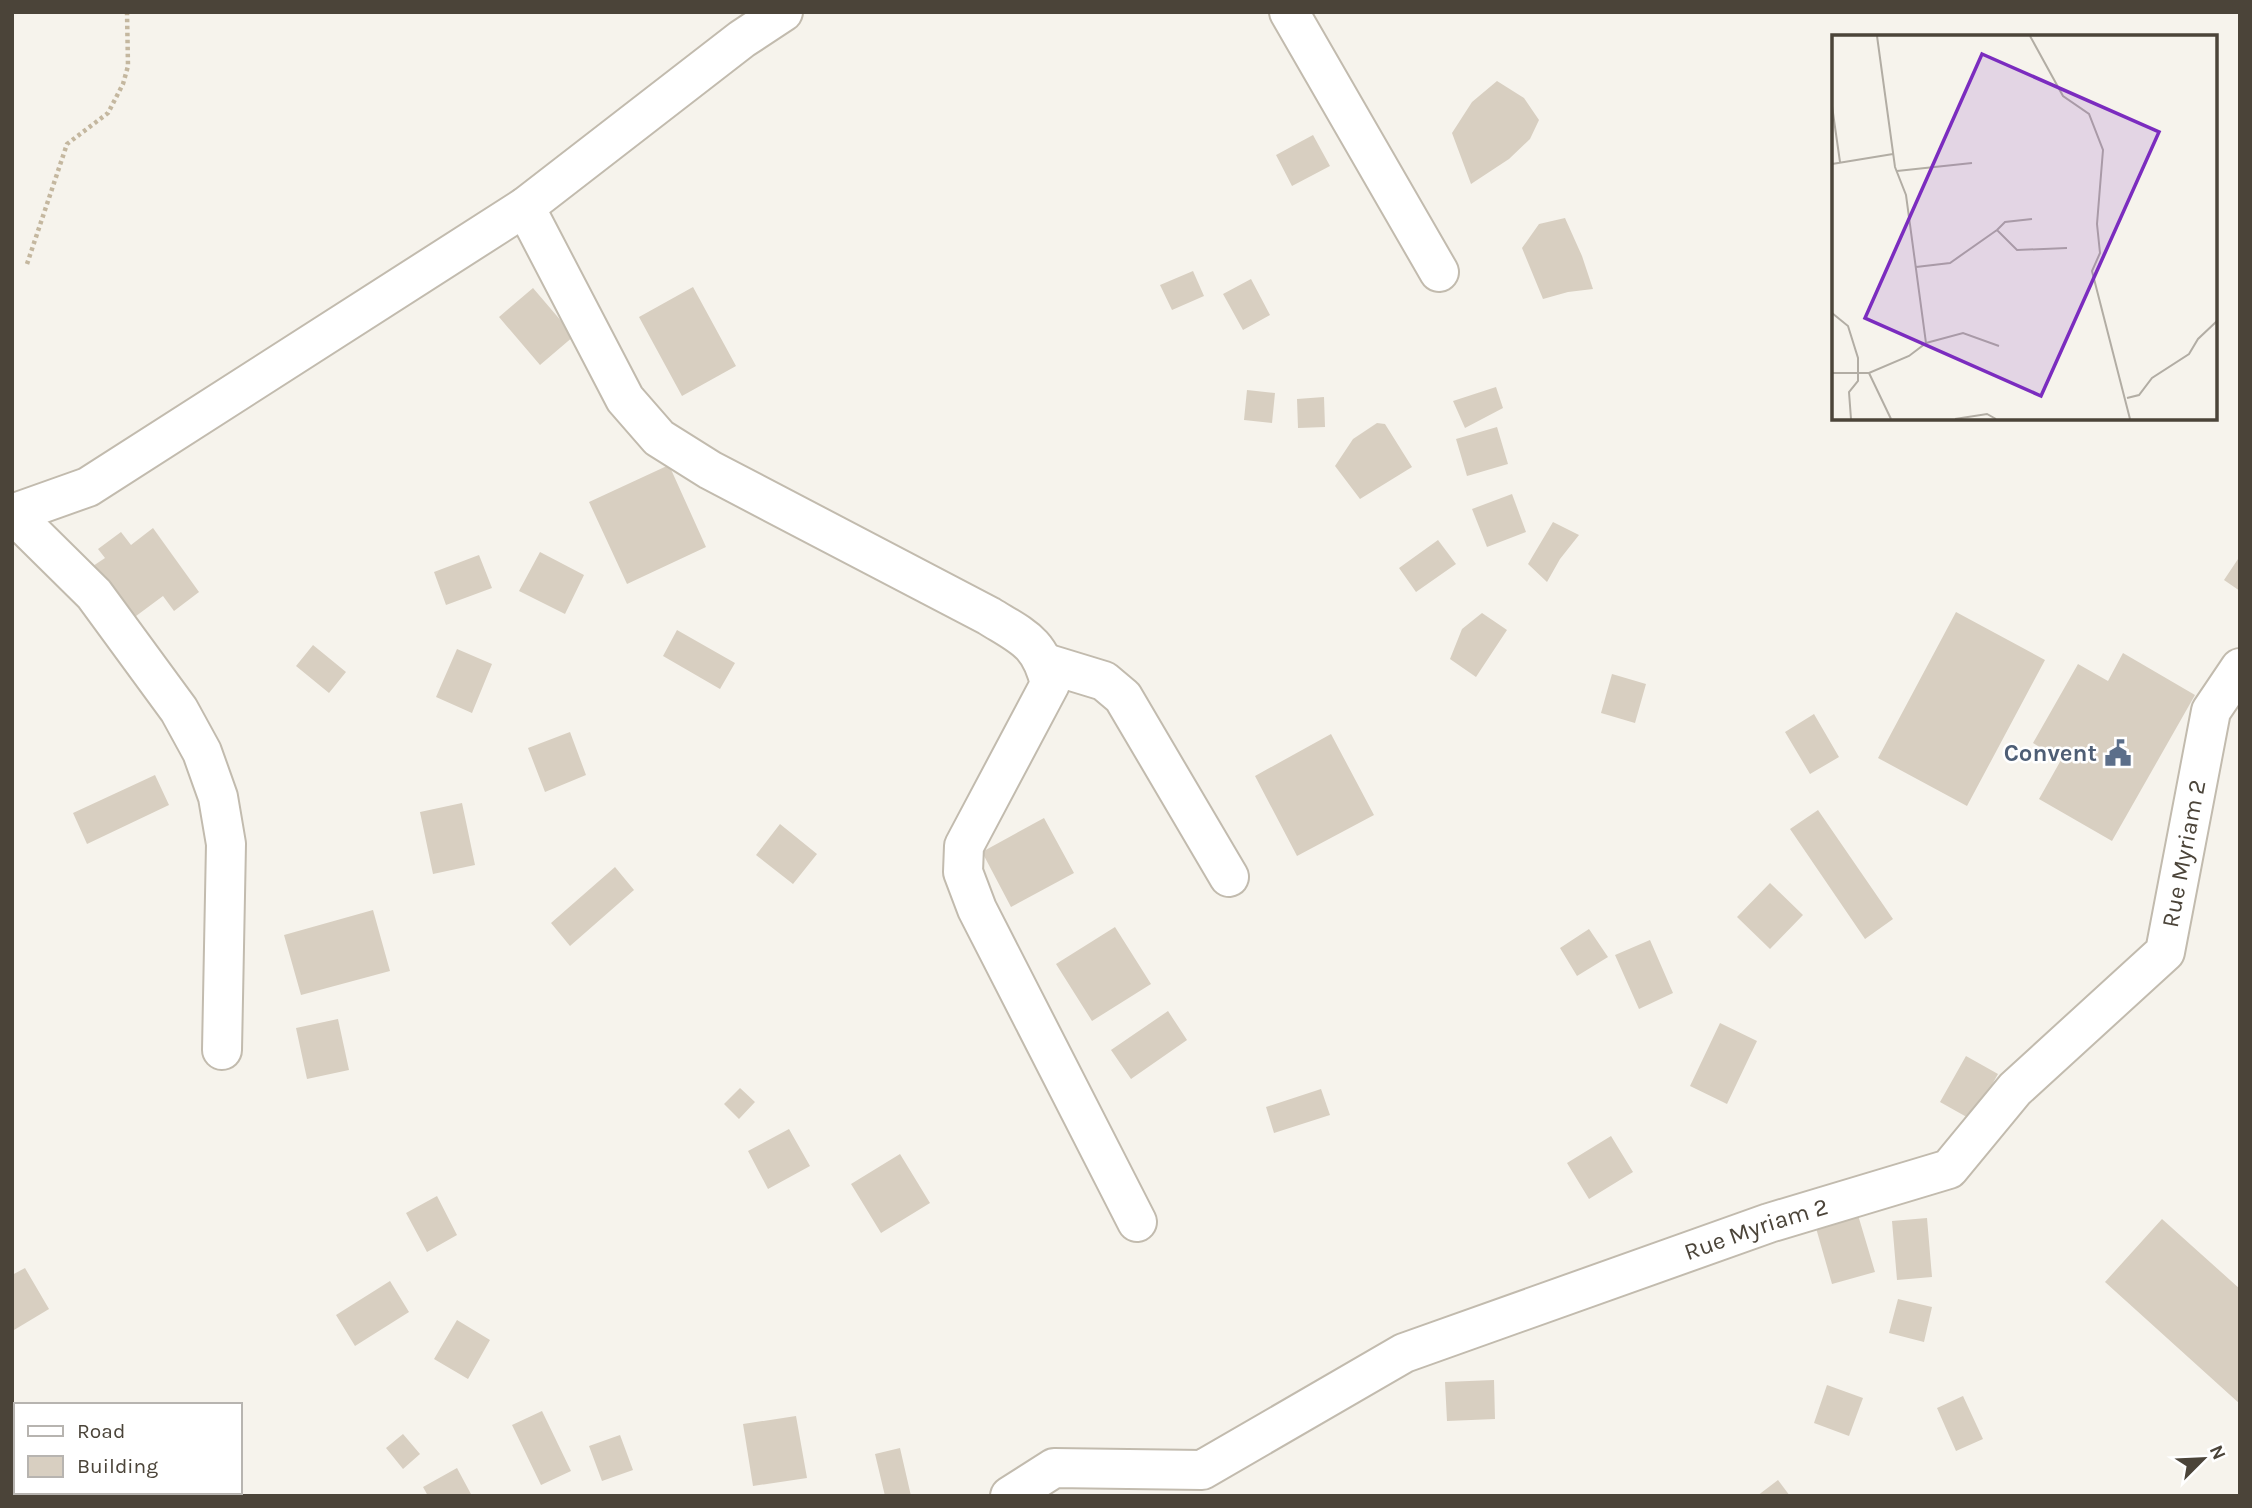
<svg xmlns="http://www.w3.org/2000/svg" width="2252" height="1508" font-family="Karla,sans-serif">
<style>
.building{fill:#d8cfc1}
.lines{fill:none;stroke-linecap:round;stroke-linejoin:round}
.street-casing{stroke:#c2bbae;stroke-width:42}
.path{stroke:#c4b79f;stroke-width:4.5;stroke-dasharray:3.5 3.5;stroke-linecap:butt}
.street{stroke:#fff;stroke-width:38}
.labels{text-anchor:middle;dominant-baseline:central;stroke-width:5;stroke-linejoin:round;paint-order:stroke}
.service-label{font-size:24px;font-weight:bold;fill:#4e5e75;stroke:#fff;text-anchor:end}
.street-label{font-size:24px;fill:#4b4439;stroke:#fff}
.inset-road{fill:none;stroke:#b2ada4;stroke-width:2}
.view{fill:#7b2cbf;fill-opacity:0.15;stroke:#7b2cbf;stroke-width:3.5}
.inset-edge{fill:none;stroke:#4b4439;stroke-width:3.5}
</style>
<rect width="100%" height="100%" fill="#f6f3ec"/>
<!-- building -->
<path class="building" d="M1497,81L1524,98L1539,120L1530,139L1509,159L1471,184L1452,133L1472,102Z
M1313,135L1330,166L1292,186L1276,155Z
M1565,218L1582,256L1593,289L1568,292L1543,299L1522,248L1539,224Z
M1193,271L1204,296L1172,310L1160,285Z
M1251,279L1270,315L1243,330L1223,294Z
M693,287L736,366L682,396L639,317Z
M533,288L574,336L540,365L499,317Z
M1496,387L1503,408L1465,428L1453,401Z
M1247,390L1275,393L1272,423L1244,420Z
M1324,397L1325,427L1298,428L1297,399Z
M1377,423L1385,424L1412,467L1360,499L1335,466L1353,439Z
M1497,427L1508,464L1467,476L1456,439Z
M669,465L706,547L627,584L589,502Z
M1512,494L1526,532L1487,547L1472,509Z
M1553,522L1579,535L1560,559L1547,582L1528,564Z
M153,528L199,592L174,611L163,596L132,619L93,566L105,558L98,549L121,532L131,545Z
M1438,540L1456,564L1416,592L1399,568Z
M540,552L584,575L565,614L519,591Z
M479,555L492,588L446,605L434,572Z
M2240,556V591L2224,580Z
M1956,612L2045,660L1967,806L1878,758Z
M1482,613L1507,630L1476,677L1450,659L1462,629Z
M677,630L735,663L720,689L663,656Z
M313,645L346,672L329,693L296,666Z
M457,649L492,664L472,713L436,697Z
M2123,653L2195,695L2112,841L2039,799L2061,760L2033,743L2078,664L2108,681Z
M1612,674L1646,684L1635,723L1601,713Z
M1814,714L1839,757L1810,774L1785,732Z
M570,732L586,775L545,792L528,748Z
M1331,734L1374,815L1297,856L1255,776Z
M155,775L169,805L87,844L73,813Z
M462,803L475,865L433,874L420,812Z
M1818,810L1893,919L1865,939L1790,829Z
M1044,818L1074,873L1011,907L982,852Z
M780,824L817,854L793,884L756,855Z
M615,867L634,890L570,946L551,923Z
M1770,883L1803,915L1770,949L1737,917Z
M373,910L390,971L301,995L284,935Z
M1115,927L1151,984L1092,1021L1056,964Z
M1589,929L1608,957L1577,976L1560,948Z
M1650,940L1673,993L1639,1009L1615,955Z
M1168,1011L1187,1040L1131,1079L1111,1050Z
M338,1019L349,1070L307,1079L296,1028Z
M1720,1023L1757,1041L1727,1104L1690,1086Z
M1966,1056L1998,1074L1972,1120L1940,1102Z
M740,1088L755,1102L739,1119L724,1104Z
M1321,1089L1330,1115L1274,1133L1266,1107Z
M789,1129L810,1166L768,1189L748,1151Z
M1611,1136L1633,1172L1589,1199L1567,1163Z
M900,1154L930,1203L881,1233L851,1184Z
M437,1196L457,1235L427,1252L406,1213Z
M1858,1215L1875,1272L1832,1284L1816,1228Z
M1927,1218L1932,1277L1897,1280L1892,1221Z
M2162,1219L2240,1289V1404L2105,1282Z
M25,1268L49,1309L14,1330L12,1275Z
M390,1281L409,1312L355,1346L336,1315Z
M1898,1299L1932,1307L1924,1342L1889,1333Z
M457,1320L490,1340L468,1379L434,1359Z
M1494,1380L1495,1419L1447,1421L1445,1382Z
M1827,1385L1863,1398L1849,1436L1814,1423Z
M1963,1396L1983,1439L1956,1451L1937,1408Z
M542,1411L571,1471L541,1485L512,1425Z
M796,1416L807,1478L753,1486L743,1424Z
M12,1434L16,1436V1474L12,1472Z
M403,1434L420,1454L403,1469L386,1448Z
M620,1435L633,1470L602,1481L589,1446Z
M900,1448L911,1496H885L875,1454Z
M457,1468L472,1496H428L423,1487Z
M1778,1480L1790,1496H1757Z"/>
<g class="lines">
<defs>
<g id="street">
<path d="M1289,12L1439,272"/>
<path d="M525,207L625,399L659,438L710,470L989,616C1023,637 1040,642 1050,684L964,846L963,872L977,909L1137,1222"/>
<path d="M12,514L88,487L525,207L742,39L783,12"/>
<path d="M14,515L94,594L179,710L202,752L218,797L226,844L222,1050"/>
<path d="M1045,663L1104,681L1123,697L1229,877"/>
<path id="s1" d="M1010,1496L1054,1468L1202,1470L1404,1353L1769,1223L1949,1169L2015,1089L2165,952L2211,711L2240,668"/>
</g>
</defs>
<!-- street casing -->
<use href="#street" class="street-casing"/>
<!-- path -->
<path class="path" d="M27,264L67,144L108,113L123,84L128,66L127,12"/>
<!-- street -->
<use href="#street" class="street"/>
</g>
<!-- icons -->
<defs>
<symbol id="civic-bare" viewBox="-9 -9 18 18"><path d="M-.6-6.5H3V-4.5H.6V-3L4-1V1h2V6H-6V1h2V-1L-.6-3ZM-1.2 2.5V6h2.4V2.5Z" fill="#5c6f8a" stroke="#fff" stroke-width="2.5" paint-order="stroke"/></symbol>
</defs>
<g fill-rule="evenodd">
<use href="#civic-bare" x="2099" y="734" width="38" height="38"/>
</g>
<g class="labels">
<!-- service labels -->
<g class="service-label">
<text x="2097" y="753">Convent</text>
</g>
<!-- street labels -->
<g class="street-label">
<text stroke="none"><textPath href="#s1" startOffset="1416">Rue Myriam 2</textPath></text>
<text stroke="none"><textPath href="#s1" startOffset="807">Rue Myriam 2</textPath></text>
</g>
</g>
<!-- overview -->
<g transform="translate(1832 35)">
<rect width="385" height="385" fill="#f6f3ec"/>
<path class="inset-road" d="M198,1L231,61L257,79L271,115L265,189L268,218L260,236L298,384M0,71L8,127M0,129L61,119M65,136L140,128M165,195L173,187L200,184M84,232L118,228L165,195L185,215L235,213M0,278L16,291L26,323V346L17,357L19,384M94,308L131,298L167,311M0,338H37L77,321L94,308L74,160L63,132L45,1M37,338L59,384M295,363L307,360L320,343L357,319L366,304L385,286M123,384L155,379L164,384"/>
<path class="view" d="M150,19L327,97L209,361L33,283Z"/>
<rect width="385" height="385" class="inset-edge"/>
</g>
<!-- border -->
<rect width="2252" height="1508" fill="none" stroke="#4b4439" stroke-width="28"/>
<!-- legend -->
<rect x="14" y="1403" width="228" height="91" fill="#ffffff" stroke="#b7b4b0" stroke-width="2"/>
<rect x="28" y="1426" width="35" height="10" fill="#ffffff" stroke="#b7b4b0" stroke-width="2"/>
<text x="77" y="1438" font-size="21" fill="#4b4439">Road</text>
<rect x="28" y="1456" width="35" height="21" fill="#d8cfc1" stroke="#b7b4b0" stroke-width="2"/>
<text x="77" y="1473" font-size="21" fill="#4b4439">Building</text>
<!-- north arrow -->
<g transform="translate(2203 1459) rotate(66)" stroke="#ffffff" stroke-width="5" paint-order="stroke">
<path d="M0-5L12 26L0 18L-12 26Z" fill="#4b4439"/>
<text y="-10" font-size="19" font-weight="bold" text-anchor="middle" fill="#4b4439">N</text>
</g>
</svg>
